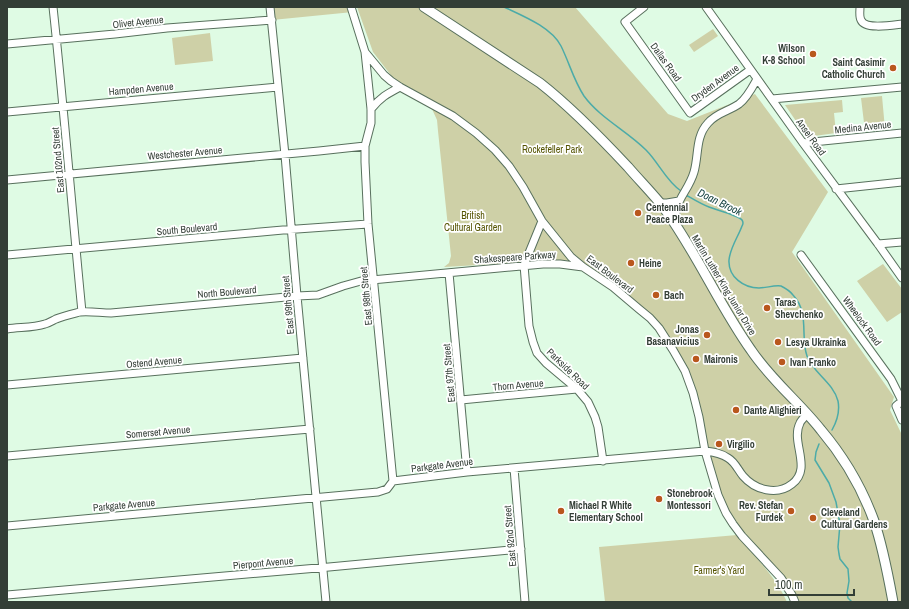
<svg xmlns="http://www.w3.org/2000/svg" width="909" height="609" font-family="'Archivo Narrow',sans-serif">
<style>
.green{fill:#ced0a7}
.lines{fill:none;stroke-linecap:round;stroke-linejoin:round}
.stream{stroke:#4caba8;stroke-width:1.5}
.minor-casing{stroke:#58705d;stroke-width:9}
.major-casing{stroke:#58705d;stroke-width:11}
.minor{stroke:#fff;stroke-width:7}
.major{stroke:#fff;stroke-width:9}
.poi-dot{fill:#b9571d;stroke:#fff;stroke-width:1.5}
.labels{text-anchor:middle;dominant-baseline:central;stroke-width:3.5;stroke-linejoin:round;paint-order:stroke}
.street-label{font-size:10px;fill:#333e36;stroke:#fff}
.poi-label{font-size:10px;font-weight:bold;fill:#333e36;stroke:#fff;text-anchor:start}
.park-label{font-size:10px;fill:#545300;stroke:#fff}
.water-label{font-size:11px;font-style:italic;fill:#113e3d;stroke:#fff}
</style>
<rect width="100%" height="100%" fill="#dffbe4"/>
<!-- green -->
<path class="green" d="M270,7H351L353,12L272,20Z
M357,7H575L668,114L687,121L755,94L828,192L792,252L894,397L890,410L902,435V602H795L792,595L751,546L720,501L693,393L673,350L639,309L583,267L565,260L444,267L449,263L451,256L438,131L437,120L432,109L437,112V107L400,87L373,52Z
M713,29L718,36L694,52L689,45Z
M210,33L213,61L175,65L172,38Z
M882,96L885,129L865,131L861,98Z
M842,100L843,112L834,113L836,133L807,137L785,105Z
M883,264L902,289V312L887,322L857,281Z
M737,535C754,556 776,577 787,602H605L599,547Z"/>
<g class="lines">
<!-- stream -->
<path class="stream" d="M504,7C523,16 551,27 561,46C569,62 574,81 584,96C600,118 627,131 646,150C659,163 666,181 681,191
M686,195C693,199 701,204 709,207C716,210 738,215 742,220C744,223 743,224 742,226C738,237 730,248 729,260C728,277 744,288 759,288C767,288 773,285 781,286C785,288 790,291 793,295C810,313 800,336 807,356C813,373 833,382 838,401C840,411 837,421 832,430
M819,444L816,452L815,460L829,483L836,502L840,524L838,547L839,554L840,559L848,569L849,581L847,593L848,598L852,602"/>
<defs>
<path id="minor" d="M53,7C64,109 72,210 82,312
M270,7L285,155L297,296L326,602
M351,7L365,52L384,75L391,81L400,87L453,116L476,133L495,150L509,166L523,187L542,221L571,257L583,267L613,287L639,309L650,318L659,328L673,350L685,371L693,393L699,417L705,451L718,495L726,513L733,524L742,536L781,578L792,595L795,602
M644,7L625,22L690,113L750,70
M706,7L803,143L878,244L902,278
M860,7C860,11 859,17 861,20C865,30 893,25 902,24
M7,44L115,34L167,28L272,20
M365,52L371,109V123L365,146V162L368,224L393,481
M772,99L902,87
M371,109C381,97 387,94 400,87
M7,112L278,87
M803,143L902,133
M7,180L319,151L365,146
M836,189L902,182
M659,203H667L679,201
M542,221L524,265L529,326L533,342L537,353L546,363L577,389L588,402L595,417L598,427L603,461
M676,226C672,201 688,193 694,172C699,155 695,137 708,123C716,113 729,111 739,104C747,98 752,88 757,79
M878,244L902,242
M7,255L283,230L368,224
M801,255L891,379L902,401
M449,273L467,472
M7,329C19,327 33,328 45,324C49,323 52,321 56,319C63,316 72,314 80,312C91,311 101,313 111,313L297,296L318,295L343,286L361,281L543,264H560L583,267
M7,385L303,358
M461,400L577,389
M902,401L896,406L902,420
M7,456L310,429
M514,468L525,602
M7,526L378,492L387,489L393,481L467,472L705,451C713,452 721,453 728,458C735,462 738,470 743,476C755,490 777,496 792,484C813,468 790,442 800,423C801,420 805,417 807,414
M7,595L329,567L521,549"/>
<path id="major" d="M424,7L540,83C572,108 600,137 628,167C640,181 653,194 664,208C697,253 719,305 751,350C771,380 799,402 821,430C843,456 862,488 874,521C883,547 888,575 893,602"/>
</defs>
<!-- minor casing -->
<use href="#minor" class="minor-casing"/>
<!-- major casing -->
<use href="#major" class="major-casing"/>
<!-- minor -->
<use href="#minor" class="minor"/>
<!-- major -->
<use href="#major" class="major"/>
</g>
<!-- markers -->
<g class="poi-dot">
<circle cx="813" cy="54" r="4"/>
<circle cx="893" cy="68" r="4"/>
<circle cx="638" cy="213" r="4"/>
<circle cx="631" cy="263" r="4"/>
<circle cx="656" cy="295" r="4"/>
<circle cx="767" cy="308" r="4"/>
<circle cx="707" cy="335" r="4"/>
<circle cx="778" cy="342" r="4"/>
<circle cx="696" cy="359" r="4"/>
<circle cx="782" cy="362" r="4"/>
<circle cx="736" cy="410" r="4"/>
<circle cx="719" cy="444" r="4"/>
<circle cx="659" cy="499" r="4"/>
<circle cx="561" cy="511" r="4"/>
<circle cx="791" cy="511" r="4"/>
<circle cx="813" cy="518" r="4"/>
</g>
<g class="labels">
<!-- street labels -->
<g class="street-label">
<text transform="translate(138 22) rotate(-6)">Olivet Avenue</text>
<text transform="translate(666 62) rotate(54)">Dallas Road</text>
<text transform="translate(715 83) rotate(-36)">Dryden Avenue</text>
<text transform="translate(141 89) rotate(-5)">Hampden Avenue</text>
<text transform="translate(863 127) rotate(-6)">Medina Avenue</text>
<text transform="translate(811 137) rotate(54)">Ansel Road</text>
<text transform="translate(185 153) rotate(-5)">Westchester Avenue</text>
<text transform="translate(58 160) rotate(-95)">East 102nd Street</text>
<text transform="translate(187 229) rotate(-5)">South Boulevard</text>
<text transform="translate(515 257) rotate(-4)">Shakespeare Parkway</text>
<text transform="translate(610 274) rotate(37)">East Boulevard</text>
<text transform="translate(724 285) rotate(59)">Martin Luther King Junior Drive</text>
<text transform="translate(227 292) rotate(-5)">North Boulevard</text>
<text transform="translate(366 296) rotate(-95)">East 98th Street</text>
<text transform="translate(288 305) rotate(-95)">East 99th Street</text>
<text transform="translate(862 321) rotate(54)">Wheelock Road</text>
<text transform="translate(154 362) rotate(-5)">Ostend Avenue</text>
<text transform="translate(568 369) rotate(44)">Parkside Road</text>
<text transform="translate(449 373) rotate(-95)">East 97th Street</text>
<text transform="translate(518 385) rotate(-5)">Thorn Avenue</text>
<text transform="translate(158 432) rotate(-5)">Somerset Avenue</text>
<text transform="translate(442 465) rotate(-7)">Parkgate Avenue</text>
<text transform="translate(124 505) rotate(-5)">Parkgate Avenue</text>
<text transform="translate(510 536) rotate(-95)">East 92nd Street</text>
<text transform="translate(263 563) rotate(-5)">Pierpont Avenue</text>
</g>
<!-- poi labels -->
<g class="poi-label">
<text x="805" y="48" text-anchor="end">Wilson<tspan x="805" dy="12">K-8 School</tspan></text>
<text x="885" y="62" text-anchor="end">Saint Casimir<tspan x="885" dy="12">Catholic Church</tspan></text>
<text x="646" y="207">Centennial<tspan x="646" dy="12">Peace Plaza</tspan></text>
<text x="639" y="263">Heine</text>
<text x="664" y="295">Bach</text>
<text x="775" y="302">Taras<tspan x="775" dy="12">Shevchenko</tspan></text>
<text x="699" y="329" text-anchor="end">Jonas<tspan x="699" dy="12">Basanavicius</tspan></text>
<text x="786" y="342">Lesya Ukrainka</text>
<text x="704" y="359">Maironis</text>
<text x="790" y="362">Ivan Franko</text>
<text x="744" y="410">Dante Alighieri</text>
<text x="727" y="444">Virgilio</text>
<text x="667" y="493">Stonebrook<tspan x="667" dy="12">Montessori</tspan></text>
<text x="569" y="505">Michael R White<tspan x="569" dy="12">Elementary School</tspan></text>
<text x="783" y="505" text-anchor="end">Rev. Stefan<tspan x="783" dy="12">Furdek</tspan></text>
<text x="821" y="512">Cleveland<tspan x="821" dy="12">Cultural Gardens</tspan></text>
</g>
<!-- park labels -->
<g class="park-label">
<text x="552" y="149">Rockefeller Park</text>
<text x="473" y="215">British<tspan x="473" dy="12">Cultural Garden</tspan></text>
<text x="719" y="570">Farmer's Yard</text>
</g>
<!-- water labels -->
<g class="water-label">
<text transform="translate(720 202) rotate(26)">Doan Brook</text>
</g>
</g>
<!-- border -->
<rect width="909" height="609" fill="none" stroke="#333e36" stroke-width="16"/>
<!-- scale -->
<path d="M769 589v6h85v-6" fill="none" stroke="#333e36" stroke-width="2"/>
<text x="775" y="589" font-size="12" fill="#333e36" stroke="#ffffff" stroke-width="3" paint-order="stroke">100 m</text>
</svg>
